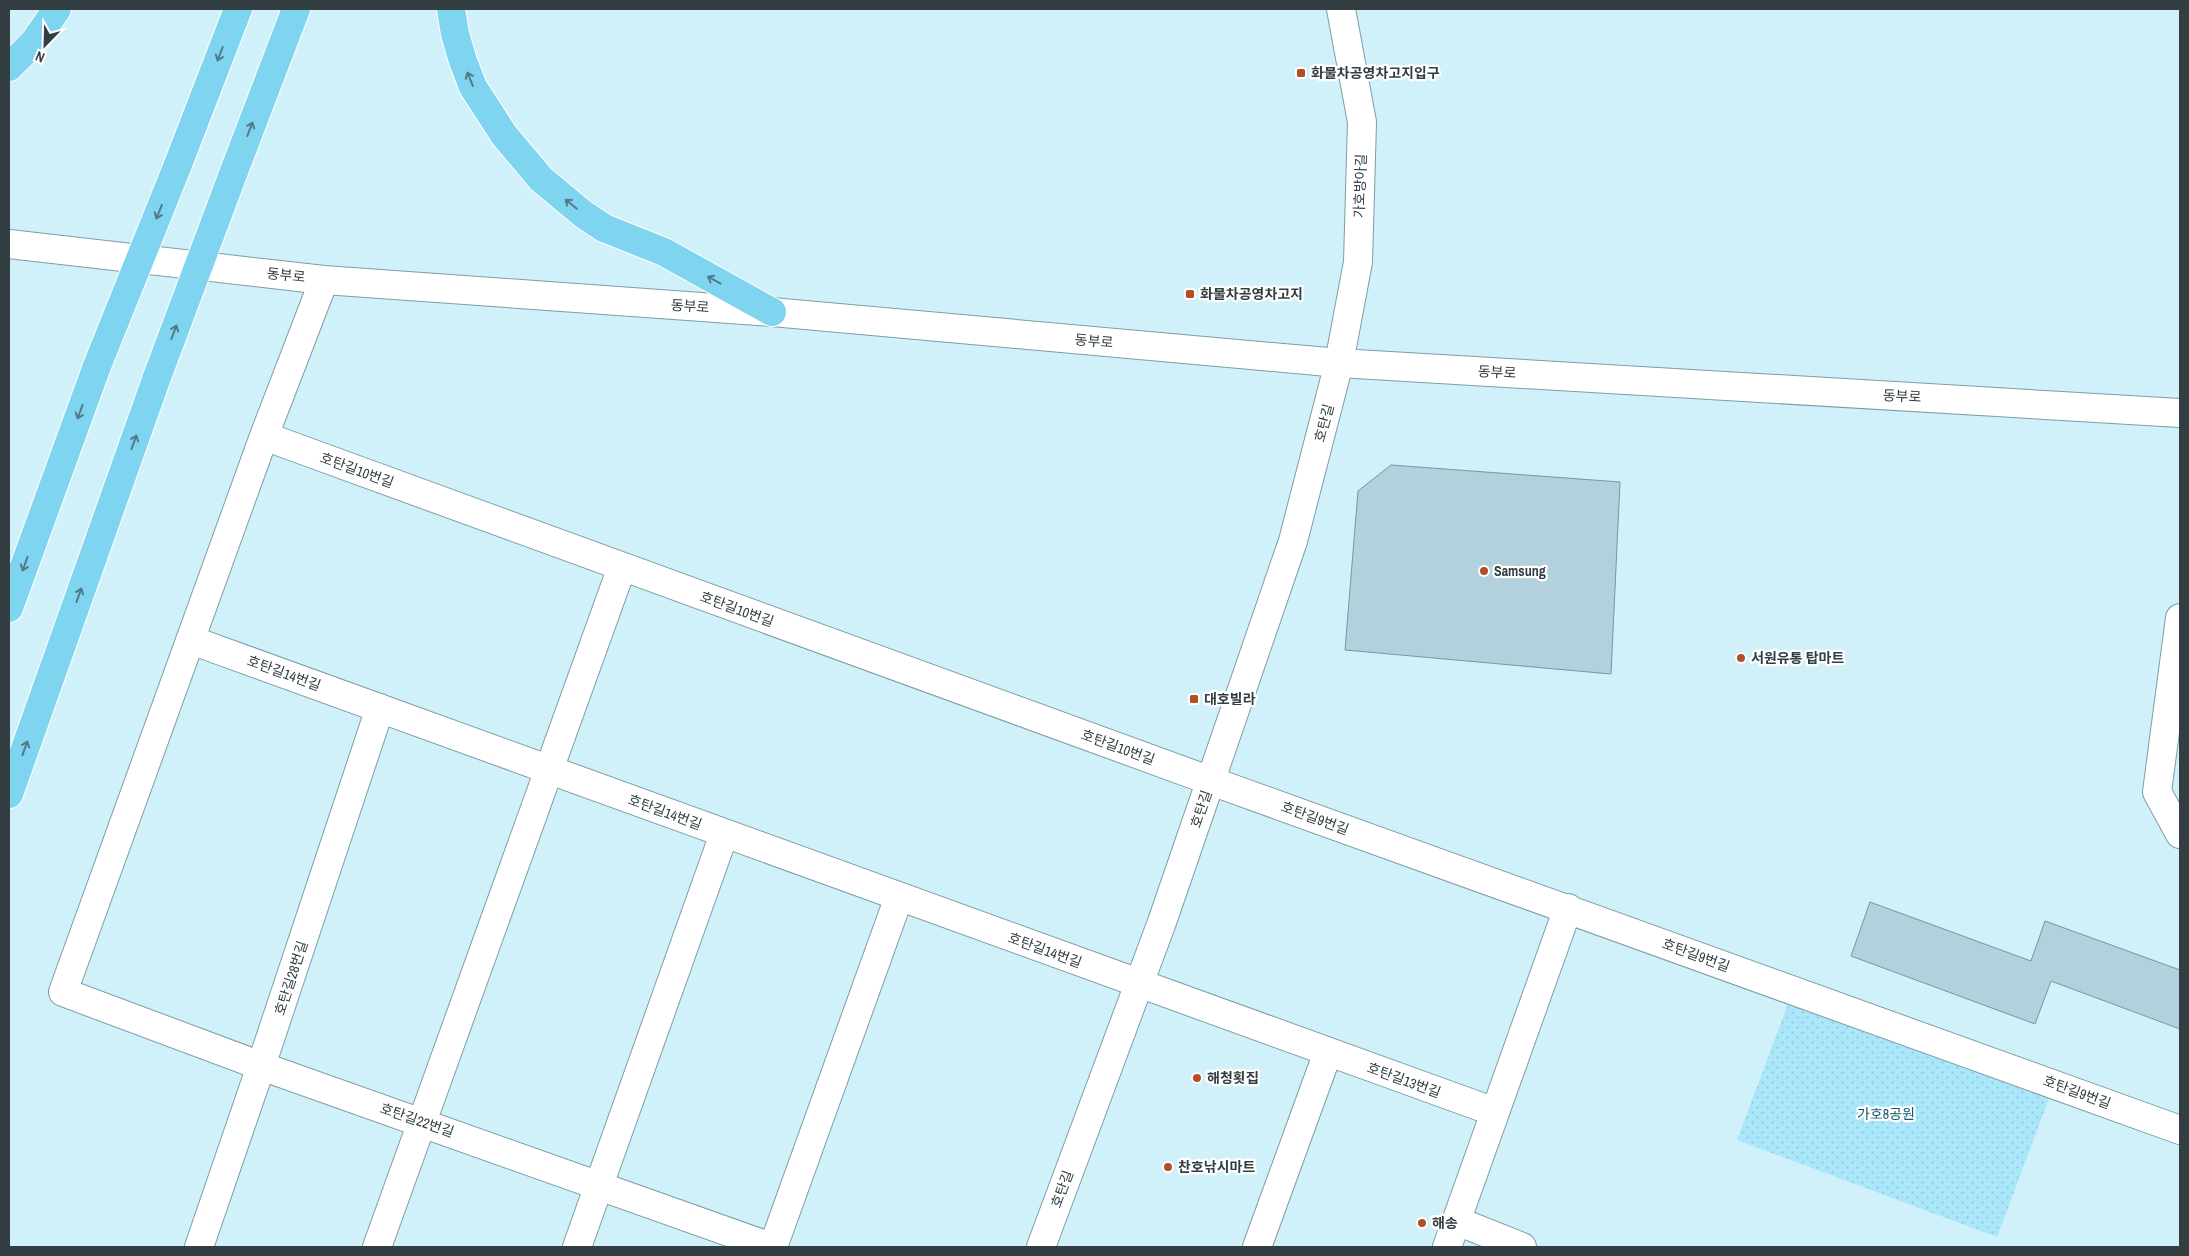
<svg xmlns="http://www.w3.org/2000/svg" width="2189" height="1256" font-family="'Archivo Narrow','Noto Sans KR',sans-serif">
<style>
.green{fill:url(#green-dots)}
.building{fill:#b2d1dc;stroke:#7896a0}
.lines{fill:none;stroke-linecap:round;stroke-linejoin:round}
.minor-casing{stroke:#7f9da6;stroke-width:30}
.tertiary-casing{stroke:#7f9da6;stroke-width:30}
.motorway-casing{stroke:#fff;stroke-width:30}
.minor{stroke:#fff;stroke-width:28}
.tertiary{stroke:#fff;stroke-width:28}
.motorway{stroke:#7fd5ef;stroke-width:28}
.motorway-bridge-casing{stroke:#fff;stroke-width:30;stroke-linecap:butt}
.motorway-bridge{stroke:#7fd5ef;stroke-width:28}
.oneway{stroke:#517a87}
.poi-dot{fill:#b44d25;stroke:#fff;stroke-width:2}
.labels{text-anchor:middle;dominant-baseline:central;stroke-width:4.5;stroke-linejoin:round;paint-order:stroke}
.poi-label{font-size:14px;font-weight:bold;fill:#323e42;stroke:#fff;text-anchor:start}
.street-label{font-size:14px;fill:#323e42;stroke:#fff}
.park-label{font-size:14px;fill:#175869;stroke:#fff}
</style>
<defs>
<pattern id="green-dots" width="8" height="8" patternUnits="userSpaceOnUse" patternTransform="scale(1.25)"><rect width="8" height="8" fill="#aae7fb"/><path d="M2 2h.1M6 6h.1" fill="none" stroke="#93c7d8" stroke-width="1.8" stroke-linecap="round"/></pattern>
</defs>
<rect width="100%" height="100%" fill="#d0f0fa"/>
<!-- green -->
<path class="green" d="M1791,996L2051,1093L1997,1237L1737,1140Z"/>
<!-- building -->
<path class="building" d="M1391,465L1620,482L1611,674L1345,650L1358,491Z
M1870,902L2031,961L2045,921L2180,970V1029L2051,981L2035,1024L1851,956Z"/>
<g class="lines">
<defs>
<path id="minor" d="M324,280L264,436L63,992L261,1066L771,1247
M264,436L1211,781L2180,1130
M2180,618L2157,792L2180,834
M191,640L1495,1112
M1457,1221L1522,1247
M199,1247L261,1066L380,708
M377,1247L622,567
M577,1247L724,834
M773,1247L899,897
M1041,1247L1162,922L1293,541L1339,363
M1257,1247L1328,1052
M1447,1247L1568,908"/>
<path id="tertiary" d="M9,244L324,280L772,312L1339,363L2180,413
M1339,363L1358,262L1362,122L1341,9"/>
<path id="motorway" d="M451,9L455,34L463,61L473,87L504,135L541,179L583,214L604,228L664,252L772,312
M9,67L34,42L57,9
M177,167L238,9
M233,174L296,9
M9,608L97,366
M9,794L157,377"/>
</defs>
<!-- minor casing -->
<use href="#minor" class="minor-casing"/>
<!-- tertiary casing -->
<use href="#tertiary" class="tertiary-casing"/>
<!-- motorway casing -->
<use href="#motorway" class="motorway-casing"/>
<!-- minor -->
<use href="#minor" class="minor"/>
<!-- tertiary -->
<use href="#tertiary" class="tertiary"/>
<!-- motorway -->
<use href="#motorway" class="motorway"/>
<defs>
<path id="motorway-bridge" d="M97,366L177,167
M157,377L233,174"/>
</defs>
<!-- motorway-bridge casing -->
<use href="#motorway-bridge" class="motorway-bridge-casing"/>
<!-- motorway-bridge -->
<use href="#motorway-bridge" class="motorway-bridge"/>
</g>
<!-- one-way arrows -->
<defs><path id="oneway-shaft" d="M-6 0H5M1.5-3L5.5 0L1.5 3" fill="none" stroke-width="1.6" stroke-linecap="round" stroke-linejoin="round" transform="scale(1.25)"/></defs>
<g class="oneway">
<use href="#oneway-shaft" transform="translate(220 54) rotate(111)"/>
<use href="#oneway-shaft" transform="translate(470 79) rotate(-112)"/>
<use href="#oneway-shaft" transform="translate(250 129) rotate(-69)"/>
<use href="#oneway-shaft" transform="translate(571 204) rotate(-141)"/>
<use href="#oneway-shaft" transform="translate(159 212) rotate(112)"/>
<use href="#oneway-shaft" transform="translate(714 280) rotate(-151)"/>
<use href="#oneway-shaft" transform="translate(174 332) rotate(-69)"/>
<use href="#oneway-shaft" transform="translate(80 412) rotate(110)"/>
<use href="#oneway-shaft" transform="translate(134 442) rotate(-70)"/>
<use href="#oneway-shaft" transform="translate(25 564) rotate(110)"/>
<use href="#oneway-shaft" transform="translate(79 595) rotate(-70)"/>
<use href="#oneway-shaft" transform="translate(25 748) rotate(-70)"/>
</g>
<!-- markers -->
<g class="poi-dot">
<rect x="1296" y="68" width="10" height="10" rx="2.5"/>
<rect x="1185" y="289" width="10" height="10" rx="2.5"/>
<circle cx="1484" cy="571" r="5"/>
<circle cx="1741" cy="658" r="5"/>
<rect x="1189" y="694" width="10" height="10" rx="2.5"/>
<circle cx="1197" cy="1078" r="5"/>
<circle cx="1168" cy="1167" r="5"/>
<circle cx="1422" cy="1223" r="5"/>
</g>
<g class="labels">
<!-- poi labels -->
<g class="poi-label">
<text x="1311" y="73">화물차공영차고지입구</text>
<text x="1200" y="294">화물차공영차고지</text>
<text x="1494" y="571">Samsung</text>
<text x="1751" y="658">서원유통 탑마트</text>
<text x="1204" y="699">대호빌라</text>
<text x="1207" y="1078">해청횟집</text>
<text x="1178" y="1167">찬호낚시마트</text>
<text x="1432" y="1223">해송</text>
</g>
<!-- street labels -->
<g class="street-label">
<text transform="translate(1360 186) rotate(-88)">가호방아길</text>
<text transform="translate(286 275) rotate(6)">동부로</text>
<text transform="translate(690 306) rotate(4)">동부로</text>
<text transform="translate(1094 341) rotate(5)">동부로</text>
<text transform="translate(1497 372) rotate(3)">동부로</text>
<text transform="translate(1902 396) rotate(3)">동부로</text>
<text transform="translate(1324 423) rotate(-75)">호탄길</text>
<text transform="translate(357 470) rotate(20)">호탄길10번길</text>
<text transform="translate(737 609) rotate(20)">호탄길10번길</text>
<text transform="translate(284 673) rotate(20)">호탄길14번길</text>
<text transform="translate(1118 747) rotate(20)">호탄길10번길</text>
<text transform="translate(1201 809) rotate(-71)">호탄길</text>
<text transform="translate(665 812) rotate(20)">호탄길14번길</text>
<text transform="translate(1315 818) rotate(20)">호탄길9번길</text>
<text transform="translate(1045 950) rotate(20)">호탄길14번길</text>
<text transform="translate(1696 955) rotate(20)">호탄길9번길</text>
<text transform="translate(291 978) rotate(-72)">호탄길28번길</text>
<text transform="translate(1404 1080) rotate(20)">호탄길13번길</text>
<text transform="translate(2077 1092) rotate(20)">호탄길9번길</text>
<text transform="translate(417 1120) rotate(19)">호탄길22번길</text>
<text transform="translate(1062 1189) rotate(-70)">호탄길</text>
</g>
<!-- park labels -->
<g class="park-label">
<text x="1886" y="1114">가호8공원</text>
</g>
</g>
<!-- border -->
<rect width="2189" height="1256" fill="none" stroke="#323e42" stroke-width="20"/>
<!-- north arrow -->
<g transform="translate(45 45) rotate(203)" stroke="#ffffff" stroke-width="4" paint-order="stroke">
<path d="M0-4L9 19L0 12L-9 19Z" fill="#323e42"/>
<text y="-8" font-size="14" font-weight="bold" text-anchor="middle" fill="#323e42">N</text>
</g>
</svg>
